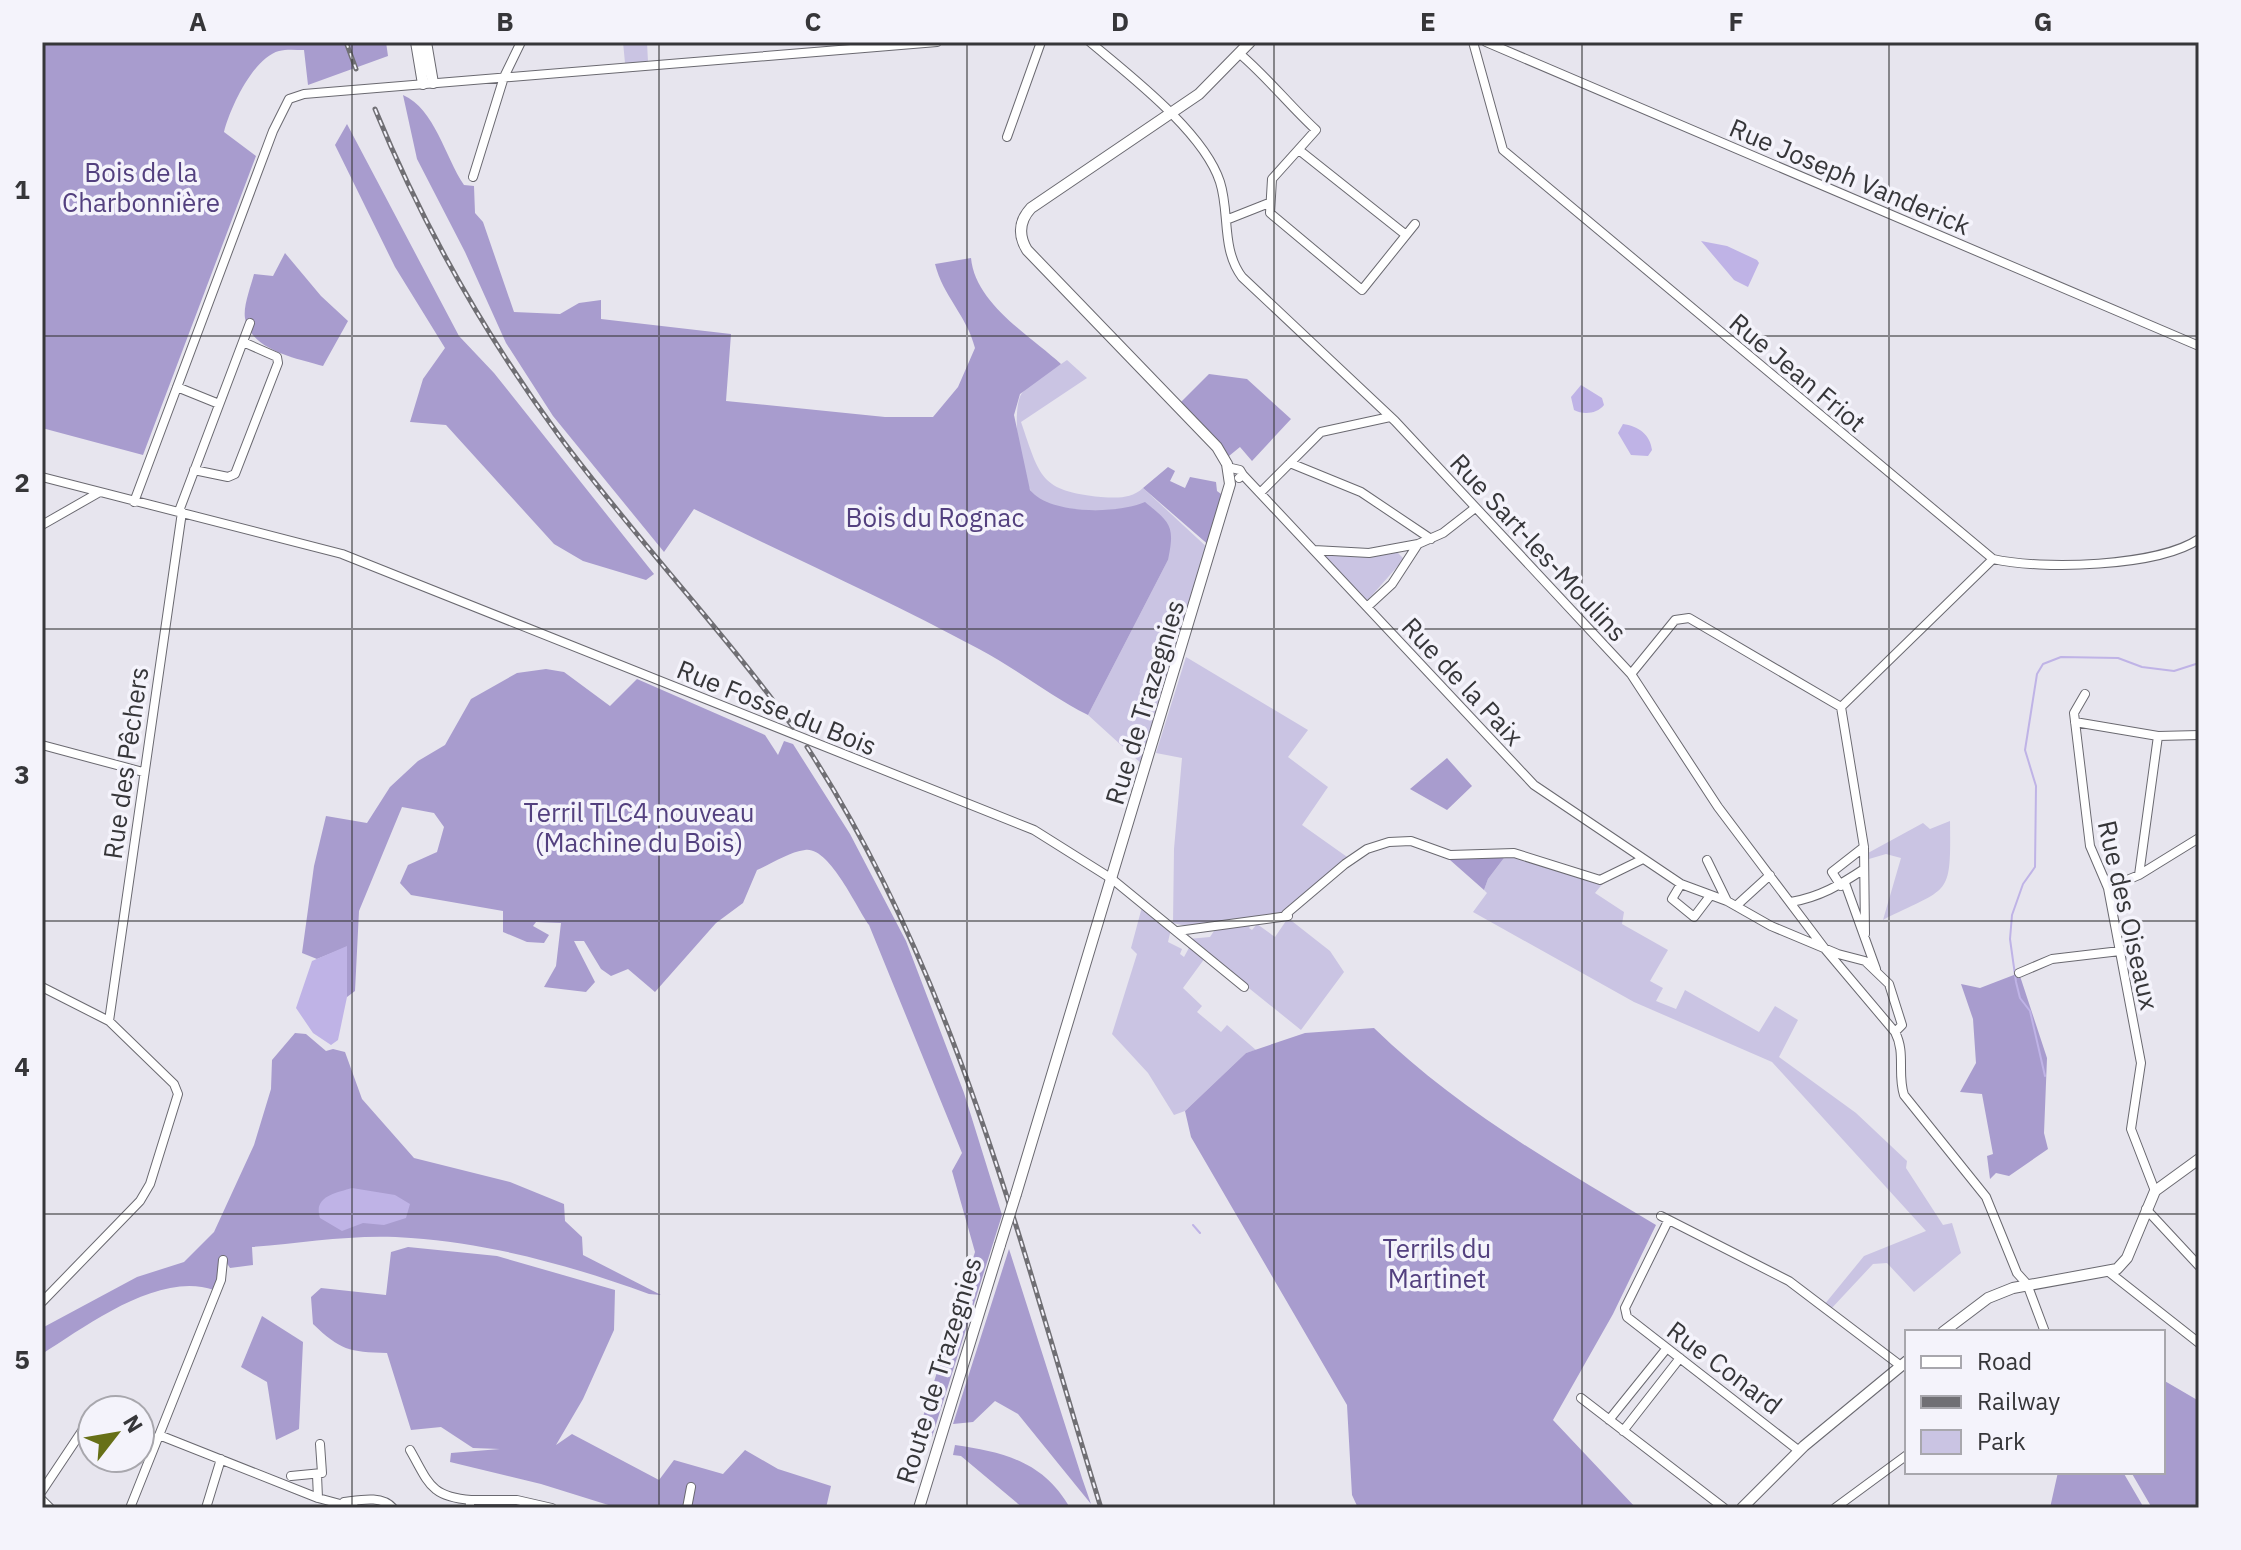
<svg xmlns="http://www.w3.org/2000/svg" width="2241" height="1550" font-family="'IBM Plex Sans',sans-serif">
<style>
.green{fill:#cac4e3}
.forest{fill:#a89cce}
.water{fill:#bfb3e6}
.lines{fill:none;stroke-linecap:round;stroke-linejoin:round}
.stream{stroke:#bfb3e6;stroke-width:2}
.minor-casing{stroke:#6a6970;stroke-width:10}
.major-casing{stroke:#6a6970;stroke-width:12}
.minor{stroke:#fff;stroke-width:8}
.major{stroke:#fff;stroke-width:10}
.rail-casing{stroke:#706f74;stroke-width:5}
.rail{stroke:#f4f3fb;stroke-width:2;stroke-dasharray:6;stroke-linecap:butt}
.major-bridge-casing{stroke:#6a6970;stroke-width:12;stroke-linecap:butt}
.major-bridge{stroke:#fff;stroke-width:10}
.grid{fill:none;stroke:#363639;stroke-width:2;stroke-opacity:0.55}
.labels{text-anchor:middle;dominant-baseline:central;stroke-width:7;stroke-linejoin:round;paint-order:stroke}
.park-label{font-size:26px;fill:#53407f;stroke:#f4f3fb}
.street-label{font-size:26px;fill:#363639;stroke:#f4f3fb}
.neatline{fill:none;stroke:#363639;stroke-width:3}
.grid-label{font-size:26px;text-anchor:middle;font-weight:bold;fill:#363639}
</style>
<rect width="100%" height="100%" fill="#e7e5ee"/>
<!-- green -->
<path class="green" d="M623,42H647L648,62L625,63Z
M1067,360L1087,378L1021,422C1040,477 1040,491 1101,497C1117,498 1131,499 1143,488L1210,550L1144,766L1088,715L1168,560L1130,508C1104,512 1063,513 1038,499C1020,489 1010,409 1022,393C1033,378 1053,370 1067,360Z
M1329,552L1363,557L1397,552L1404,559L1367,601L1325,557Z
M1186,657L1308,730L1288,757L1328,787L1302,825L1350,859L1286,911L1195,928L1173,923L1174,849L1182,758L1156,753Z
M1950,821C1951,899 1950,886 1883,920L1901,858L1886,854L1869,859L1868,853L1923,823L1930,829Z
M1507,854L1604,882L1595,893L1624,912L1622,924L1668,950L1650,981L1663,988L1656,1001L1676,1009L1685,990L1759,1032L1775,1006L1798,1020L1779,1057L1856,1113L1907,1161L1906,1168L1943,1225L1952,1223L1961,1253L1914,1292L1887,1263L1873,1264L1830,1310L1824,1305L1864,1256L1926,1231L1772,1062L1634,1002L1473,912L1487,893L1484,890L1488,879Z
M1142,907L1171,929L1168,942L1182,949L1180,954L1184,957L1190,946L1205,958L1183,988L1202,1006L1197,1012L1221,1032L1227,1025L1256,1050L1246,1053L1185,1111L1174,1115L1148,1073L1112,1034L1137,954L1131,948Z
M1288,918L1330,951L1344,972L1301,1030L1188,939L1210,937L1216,928L1254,920L1249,928L1252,930L1257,924L1275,937Z"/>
<!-- forest -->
<path class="forest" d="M42,42H386L388,56L308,85L304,50C296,50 286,49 279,51C253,58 230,108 224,132L256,156L143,455L42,428Z
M403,95C435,109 445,157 464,185L474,186L475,213L483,222L514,312L560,314L579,303L601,300V319L731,334L726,401L885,417H933L958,387L975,348C967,316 943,296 935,264L971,258C975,303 1030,336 1061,364L1020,394L1014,415L1030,490C1050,515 1118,514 1145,502C1171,523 1175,526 1168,560L1088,715C1050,696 1017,669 979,649C886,599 789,556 694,509L664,552L553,416L506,343L465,252L417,159Z
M347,124L459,336L494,373L654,574L646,580L583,561L554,544L446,425L410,422L423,379L445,348L395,267L335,145Z
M285,253L321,296L348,321L323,366C297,358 251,351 245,318C243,306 251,286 254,274L273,276Z
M1209,374L1247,379L1291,419L1252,461L1240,447L1229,456L1179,404Z
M1168,467L1175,471L1170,481L1185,488L1190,477L1216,482L1217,491L1225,497L1211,547L1143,488Z
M546,669L564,672L610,706L637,679L765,735L778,755L784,741L793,744L850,834L906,941L964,1093L1002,1215L932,1437L922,1435L920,1426L975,1252L952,1171L962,1153L869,925C856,907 829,846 805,850C789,852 771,864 757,870L743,903L716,923L655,992L628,969L611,976L601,969L584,941H574L595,982L586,992L544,987L556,966L561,923L536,922L533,926L549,935L544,943L527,942L503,932V911L411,895L400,883L408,865L437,852L444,827L434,813L402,807L359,911L355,991L347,997V947L317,959L302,953L314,866L326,816L367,823L390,787L418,761L445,745L471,699L517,673Z
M1447,758L1472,786L1447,810L1410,789Z
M1507,854L1488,879L1484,890L1450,860L1449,857Z
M2019,973L2047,1058L2044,1133L2048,1149L2009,1176L1996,1173L1990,1179L1987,1156L1993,1154L1982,1094L1960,1092L1976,1063L1973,1019L1961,984L1980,988Z
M1374,1028C1456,1108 1558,1167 1656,1225L1613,1314L1553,1420L1636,1508H1358L1352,1495L1347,1405L1191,1137L1185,1111L1246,1053L1305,1033Z
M295,1033L306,1034L326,1051L333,1049L345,1052L362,1099L414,1158L510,1182L564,1204L565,1221L582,1237L583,1255L661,1295L649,1294C572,1266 494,1244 411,1238C358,1233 304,1243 252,1247L253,1265L230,1268L222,1256L214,1290C159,1271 88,1325 42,1354V1328L137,1277L184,1262L214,1232L254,1145L271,1089L272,1060Z
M408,1247L497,1256L615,1290L614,1330L583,1399L556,1445L572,1434L659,1480L674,1460L723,1474L745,1450L778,1469L831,1486L826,1508H618L541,1484L450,1462L451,1453L500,1449L473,1448L441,1427L411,1430L387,1353C349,1352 340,1350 313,1324L311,1297L321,1288L386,1295L391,1252Z
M1009,1249L1082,1478L1091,1504L1018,1414L995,1401L973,1422L953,1424Z
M262,1316L303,1342L299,1429L276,1440L267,1382L241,1367Z
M2163,1380L2199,1401V1508H2152L2131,1472H2163Z
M955,1445C1004,1452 1044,1462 1070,1508H1023L961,1456L953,1455Z
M2058,1472H2123L2144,1508H2050Z"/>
<!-- water -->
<path class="water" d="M1701,241L1727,246L1757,260L1759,263L1748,287L1734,280Z
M1581,385L1602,398L1604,405C1597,414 1583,415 1574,410L1571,397Z
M1623,424C1638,426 1650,434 1652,450L1648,456L1631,455L1618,433Z
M347,946V997L338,1040L331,1045L313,1033L296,1008L312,961Z
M352,1188L395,1195L410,1204L406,1218L384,1225L363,1223L342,1231L320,1218C313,1196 336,1193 352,1188Z"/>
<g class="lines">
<!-- stream -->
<path class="stream" d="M2045,1076L2030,1011L2020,998L2016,982L2010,939L2012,915L2023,884L2035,867L2036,786L2025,750L2037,674L2043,664L2061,657L2118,658L2142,667L2174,671L2199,663
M1193,1225L1200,1233"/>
<defs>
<path id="minor" d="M1090,42C1129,75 1204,132 1220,182C1230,213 1221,249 1242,277L1395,421L1631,674L1718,807L1825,949L1895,1032C1906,1053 1897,1073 1904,1095L1986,1197L2017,1273L2027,1284L2045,1332
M1473,42L1503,150L1993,559C2041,570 2158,567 2199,539
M1486,42L2199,346
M1240,54C1268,78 1289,105 1316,130L1272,179L1270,213L1362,290L1415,224
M1007,137L1041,42
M1299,150L1406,235
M473,177L504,77L521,42
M1226,220L1269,203
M177,387L219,404
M1290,463L1361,492L1431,539
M1227,467L1240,470L1243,475L1239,478
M194,470L228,477L235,474L278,363L277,357L243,342
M1243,475L1534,785L1681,884L1727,901L1771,926L1838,954L1865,961L1889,984L1902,1025L1895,1032
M42,477L342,554L1034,830L1112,879L1244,987
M1260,493L1321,432L1390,417
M134,502L273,131L289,99L304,94L937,42
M179,511L250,323
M42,525L98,493
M1314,550L1369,553L1418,544
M1367,607L1392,584L1418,544L1443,533L1475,508
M1631,674L1675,620L1689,618L1841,707L1864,847L1865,934
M2085,694L2074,713L2090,846L2108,888L2141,1063L2131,1129L2155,1191
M1841,707L1993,559
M2075,722L2158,736L2199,735
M42,745L143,772
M1707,860L1727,901
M2139,875L2158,736
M1845,883L1876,969
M1681,884L1672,899L1694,917L1710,896
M1841,886L1832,872L1864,847
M2108,888L2139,875L2199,838
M1791,902C1820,897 1840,885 1864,869
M1736,906L1770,875
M1286,914L1345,864L1367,849L1389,842L1411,841L1450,855L1514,853L1600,880L1641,860
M1178,931L1288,916
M2019,973L2052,959L2120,951
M42,987L109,1021L174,1084L178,1094L150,1184L140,1201L42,1302
M109,1021L182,512
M2146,1209L2199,1266
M1661,1216L1789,1281L1901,1366
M1668,1221L1625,1308L1627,1317L1798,1450
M2109,1272L2199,1343
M1581,1398L1724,1508
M1609,1420L1667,1348
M1623,1431L1680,1358
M159,1435L318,1498L355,1508
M410,1450C429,1483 430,1497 471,1500
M317,1475L318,1498
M291,1476L322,1473L320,1444
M42,1491L92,1416
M42,1500L50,1508
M344,1502C360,1500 382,1495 393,1508
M130,1508L221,1280L223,1260
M206,1508L221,1459
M469,1508L471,1500H517L552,1508
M687,1508L691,1487
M1835,1508L1907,1455"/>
<path id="major" d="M416,42L423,84
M426,42L433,83
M1016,1194L1230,484L1227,464L1217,447L1027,250C1018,235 1019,221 1031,208L1199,94L1250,42
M1943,1332L1988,1298L2013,1288L2117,1269L2127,1258L2155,1191L2199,1159
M919,1508L1000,1245
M1742,1508L1804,1446L1907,1361"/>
</defs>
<!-- minor casing -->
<use href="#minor" class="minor-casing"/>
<!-- major casing -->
<use href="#major" class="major-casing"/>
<!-- minor -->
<use href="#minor" class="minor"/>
<!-- major -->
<use href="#major" class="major"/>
<defs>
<path id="rail" d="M346,42L356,69
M375,109C423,226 485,335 560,437C634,537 720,627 793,727
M807,747C957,978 1021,1248 1101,1508"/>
</defs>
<!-- rail casing -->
<use href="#rail" class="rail-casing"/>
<!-- rail -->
<use href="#rail" class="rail"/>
<defs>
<path id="major-bridge" d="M1000,1245L1016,1194"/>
</defs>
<!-- major-bridge casing -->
<use href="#major-bridge" class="major-bridge-casing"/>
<!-- major-bridge -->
<use href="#major-bridge" class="major-bridge"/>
</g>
<!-- grid -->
<path class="grid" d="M352,42V1508M659,42V1508M967,42V1508M1274,42V1508M1582,42V1508M1889,42V1508M42,336H2199M42,629H2199M42,921H2199M42,1214H2199"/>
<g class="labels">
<!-- park labels -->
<g class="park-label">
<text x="141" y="172">Bois de la<tspan x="141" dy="30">Charbonnière</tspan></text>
<text x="935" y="517">Bois du Rognac</text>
<text x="639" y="812">Terril TLC4 nouveau<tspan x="639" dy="30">(Machine du Bois)</tspan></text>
<text x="1437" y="1248">Terrils du<tspan x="1437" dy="30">Martinet</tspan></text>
</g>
<!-- street labels -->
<g class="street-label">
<text transform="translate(1850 176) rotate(23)">Rue Joseph Vanderick</text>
<text transform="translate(1798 372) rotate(40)">Rue Jean Friot</text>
<text transform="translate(1539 547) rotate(47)">Rue Sart-les-Moulins</text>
<text transform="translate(1463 681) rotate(47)">Rue de la Paix</text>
<text transform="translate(1144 702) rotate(-73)">Rue de Trazegnies</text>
<text transform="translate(777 707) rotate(22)">Rue Fosse du Bois</text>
<text transform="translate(125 763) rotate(-82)">Rue des Pêchers</text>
<text transform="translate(2129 915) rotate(77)">Rue des Oiseaux</text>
<text transform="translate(1725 1367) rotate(37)">Rue Conard</text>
<text transform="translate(938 1370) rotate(-73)">Route de Trazegnies</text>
</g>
</g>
<!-- border -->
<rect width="2241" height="1550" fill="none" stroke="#f4f3fb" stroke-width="88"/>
<!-- legend -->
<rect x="1905" y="1330" width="260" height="144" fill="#f4f3fb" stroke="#a8a7ad" stroke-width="2"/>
<rect x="1921" y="1356" width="40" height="12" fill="#ffffff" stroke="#a8a7ad" stroke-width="2"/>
<text x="1977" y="1370" font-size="24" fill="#363639">Road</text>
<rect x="1921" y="1396" width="40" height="12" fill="#706f74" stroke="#a8a7ad" stroke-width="2"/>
<text x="1977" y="1410" font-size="24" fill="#363639">Railway</text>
<rect x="1921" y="1430" width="40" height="24" fill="#cac4e3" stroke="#a8a7ad" stroke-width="2"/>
<text x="1977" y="1450" font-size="24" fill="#363639">Park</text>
<!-- north arrow -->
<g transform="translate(116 1434) rotate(59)"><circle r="38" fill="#f4f3fb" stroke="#a8a7ad" stroke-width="2"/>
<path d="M0-6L14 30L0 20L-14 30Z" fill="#677017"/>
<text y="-12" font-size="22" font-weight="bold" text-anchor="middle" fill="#363639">N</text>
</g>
<rect x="44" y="44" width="2153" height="1462" class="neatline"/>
<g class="grid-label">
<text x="198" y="31">A</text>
<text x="505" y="31">B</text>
<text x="813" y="31">C</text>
<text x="1120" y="31">D</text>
<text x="1428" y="31">E</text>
<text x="1736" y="31">F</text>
<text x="2043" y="31">G</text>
<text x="22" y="199">1</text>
<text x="22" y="492">2</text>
<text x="22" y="784">3</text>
<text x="22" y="1076">4</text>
<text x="22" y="1369">5</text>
</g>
</svg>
